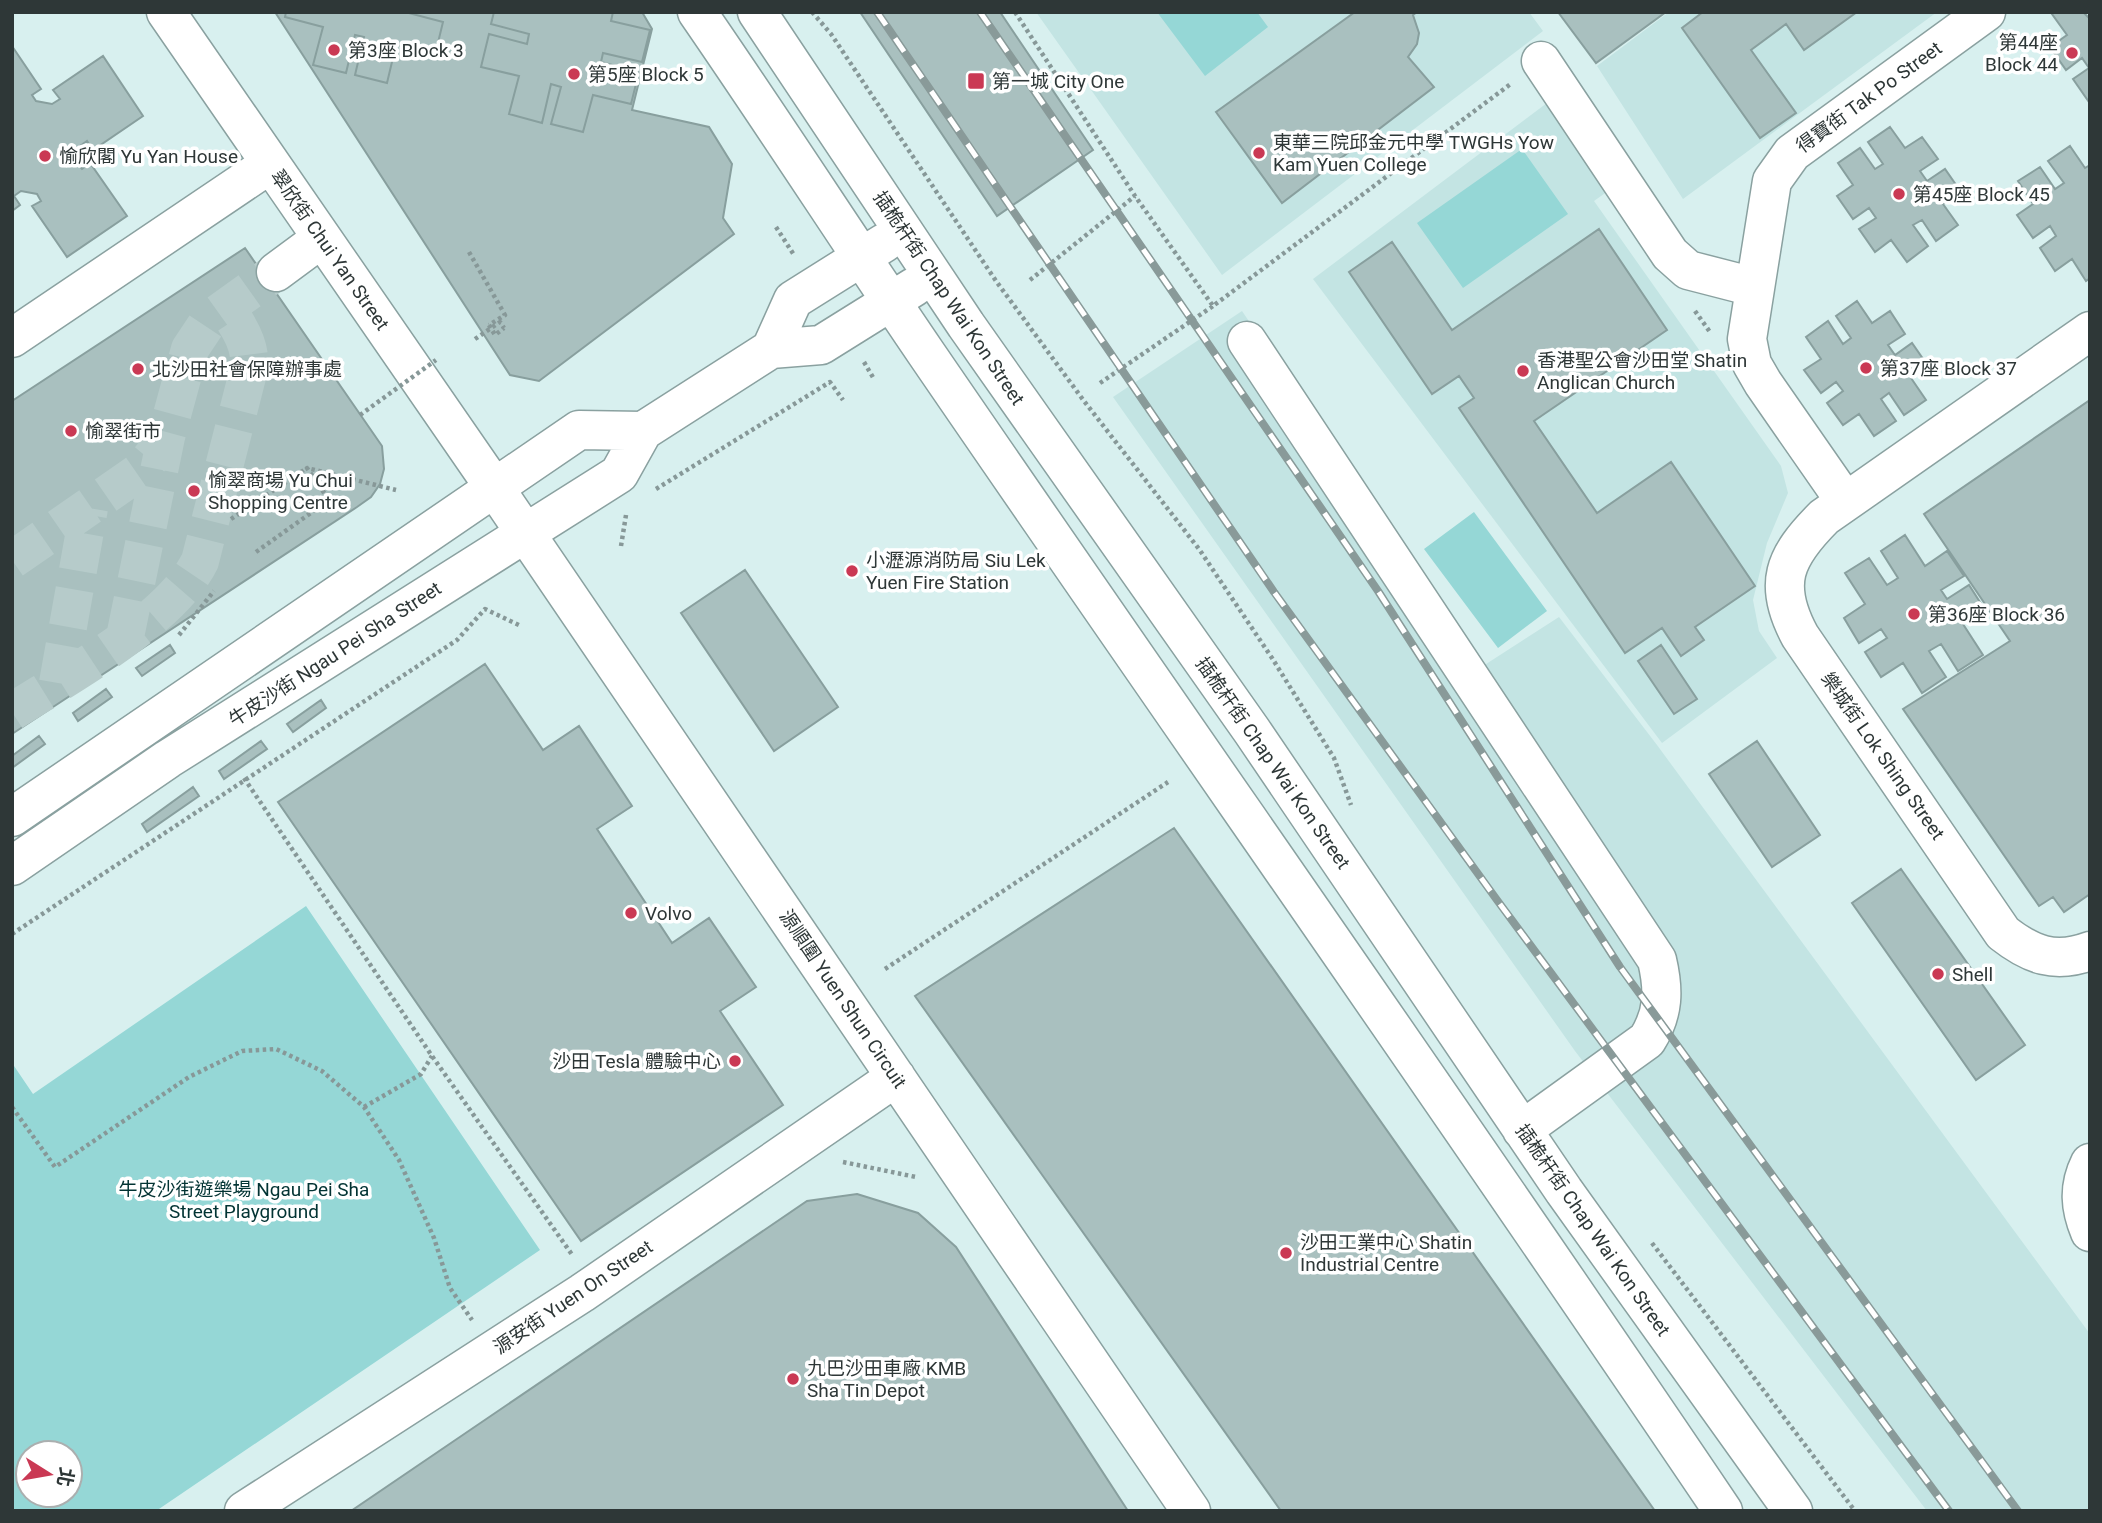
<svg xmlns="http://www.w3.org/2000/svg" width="2102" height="1523" font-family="Roboto,'Noto Sans TC',sans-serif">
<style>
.built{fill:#c3e4e3}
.green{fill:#95d7d6;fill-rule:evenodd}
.building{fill:#a9c0bf;stroke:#889f9e;stroke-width:2}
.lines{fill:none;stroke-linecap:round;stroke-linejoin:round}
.minor-tunnel{stroke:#b6cbca;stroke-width:38;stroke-dasharray:38 19;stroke-linecap:butt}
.minor-casing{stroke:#8aa1a0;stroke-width:41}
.path{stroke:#879898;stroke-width:4.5;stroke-dasharray:3.5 3.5;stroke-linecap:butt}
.minor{stroke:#fff;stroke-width:38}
.rail-casing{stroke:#899a99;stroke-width:8}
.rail{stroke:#fff;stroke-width:5;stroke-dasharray:16;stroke-linecap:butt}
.path-bridge{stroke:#879898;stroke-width:4.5;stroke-dasharray:3.5 3.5;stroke-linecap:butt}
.poi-dot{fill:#ca3954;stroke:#fff;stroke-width:2.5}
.labels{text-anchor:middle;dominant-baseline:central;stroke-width:7;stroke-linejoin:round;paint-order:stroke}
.poi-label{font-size:19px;fill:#2e3737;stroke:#fff;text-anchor:start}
.street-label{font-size:19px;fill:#2e3737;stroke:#fff}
.park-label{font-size:19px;fill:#023333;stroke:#fff}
</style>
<rect width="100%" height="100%" fill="#d8f0ef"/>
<!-- built -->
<path class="built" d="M1036,12H1529L1543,31L1222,275Z
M1669,12H1937L1683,199L1597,66Z
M1547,103L1608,191L1594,201L1781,466L1788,493L1767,543L1753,600L1759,631L1777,658L1662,743L1313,279Z
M1242,311L1483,666L1559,617L1657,745L2090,1334V1511H1927L1575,1051L1113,397Z"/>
<!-- green -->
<path class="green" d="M1157,12H1257L1268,27L1205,76Z
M1522,149L1568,214L1463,288L1417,223Z
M1474,512L1547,611L1498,648L1424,549Z
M306,906L540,1250L156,1511H12V1063L33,1094ZM70,1453V1495H28V1453Z"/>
<!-- building -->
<path class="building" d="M275,12H642L652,29L632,110L709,127L732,164L723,218L734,234L539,381L510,375Z
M286,12H405L443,22L435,55L396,45L387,83L355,75L364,37L355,35L346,73L313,65L323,27L285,17Z
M494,12H613L611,21L650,30L642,62L603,53L601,62L639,72L631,104L593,95L583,132L551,124L561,87L551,84L542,123L509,114L519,76L481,67L489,34L527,44L529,34L491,24Z
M860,12H1000L1093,150L997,216Z
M1355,12H1417L1413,15L1419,33L1417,44L1408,57L1434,87L1282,203L1216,112Z
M1558,12H1666L1596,63Z
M1703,12H1857L1804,50L1786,24L1751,50L1796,113L1760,138L1682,28Z
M2054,12H2083L2090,19L2089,102L2073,79L2089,68L2082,58L2066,70L2050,47L2067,35L2052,14Z
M12,46L41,89L32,95L36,101L52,104L60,99L53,90L103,56L143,116L93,150L87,141L80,146L77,163L82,169L90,163L127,216L67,257L32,206L41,201L37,194L21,191L14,196L20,205L12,211Z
M1890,127L1905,148L1922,137L1938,159L1920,171L1927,181L1945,169L1961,192L1943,204L1958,225L1936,241L1922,220L1913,225L1928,246L1907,262L1891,240L1875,252L1859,229L1876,218L1869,208L1853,219L1837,196L1853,185L1838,163L1860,148L1875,169L1883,164L1868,142Z
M2070,146L2085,168L2090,165V278L2086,281L2072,259L2055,271L2040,248L2056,236L2050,226L2033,238L2017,215L2033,204L2018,181L2040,167L2055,189L2064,183L2048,161Z
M1599,229L1667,330L1534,421L1597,513L1671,462L1755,586L1695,627L1704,640L1681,656L1662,628L1625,653L1459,408L1474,398L1459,376L1432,394L1349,272L1392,242L1452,330Z
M245,248L382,446L384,469L380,484L371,497L357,507L12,734V401Z
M1857,301L1872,323L1890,311L1905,334L1888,345L1895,355L1912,343L1928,366L1911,378L1926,400L1904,415L1889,393L1881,399L1896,421L1874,436L1859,414L1843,425L1827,403L1843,391L1836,382L1821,393L1804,370L1821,359L1806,337L1828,321L1843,344L1851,338L1836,316Z
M2090,400V894L2064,912L2053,897L2039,906L1903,709L2010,641L1924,514Z
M1905,535L1925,566L1947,551L1964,576L1941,590L1947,599L1969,585L1985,610L1963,624L1983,655L1958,671L1941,644L1929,651L1946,677L1922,693L1903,663L1881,677L1865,652L1887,638L1881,629L1859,643L1844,618L1865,604L1845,573L1869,558L1887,585L1898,578L1881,551Z
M745,570L838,707L774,751L681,613Z
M170,645L175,653L142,676L136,668Z
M1661,645L1697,699L1674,714L1638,661Z
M485,664L543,750L579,726L632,806L597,829L672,943L709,918L756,987L720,1011L783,1105L581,1241L278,802Z
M106,689L112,697L78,721L73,713Z
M321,700L326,708L293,732L287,724Z
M39,736L45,744L12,768V756Z
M261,741L267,749L224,779L219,771Z
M1757,741L1820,835L1772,867L1709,774Z
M193,787L199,796L147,832L142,824Z
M1174,828L1655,1511H1281L915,996Z
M1901,869L2025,1045L1976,1080L1852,903Z
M857,1194L918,1213L956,1247L1128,1511H351L807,1201Z"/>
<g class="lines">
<!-- minor-tunnel -->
<path class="minor-tunnel" d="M12,560L139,472L164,442
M125,637L166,437L190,349L210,319L276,272
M58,683L89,508
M12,712C68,676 171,620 200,561L249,369C251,343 240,329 226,308"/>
<defs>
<path id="minor" d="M166,12L494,487L1191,1511
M697,12C775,125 849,240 926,353C1191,740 1461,1122 1723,1511
M757,12L966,325L1252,731L1564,1191L1793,1511
M1541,61L1670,254L1688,270L1754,287
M276,272L322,238
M2090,331L1824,517C1784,557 1772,584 1800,636L2003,933C2031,955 2055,964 2090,951
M12,338L270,164
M1247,341L1657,960C1664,990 1664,1013 1647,1040L1522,1130
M771,349L793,300L884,243
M1845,501L1763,383L1752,364L1747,339L1772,181L1792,153L1986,12
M12,817L579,430L643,431
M12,866L168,759L619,474L643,431L771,349L821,345L914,287
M2090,1163C2078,1187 2080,1208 2090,1232
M244,1511L582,1293L896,1077"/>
</defs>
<!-- minor casing -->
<use href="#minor" class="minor-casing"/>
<!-- path -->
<path class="path" d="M812,12L831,34L996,281L1084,401L1199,549L1272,658L1334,758L1351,805
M1015,12L1135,196L1213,306L1512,83
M776,227L794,255
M469,252L505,315L489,325
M1030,280L1135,196
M1695,311L1710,332
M475,339L500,322L504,328
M864,362L874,379
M1100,383L1213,306
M656,489L830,382L843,400
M231,519L307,468
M621,546L626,515
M256,552L329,500L307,468L396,490
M179,635L214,591
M244,778L432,1056L573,1256
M12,934L457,640L485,609L521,626
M885,969L1168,782
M12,1107L55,1167L189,1077L242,1051L276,1049L322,1071L364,1107L399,1160L434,1238L450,1288L472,1320
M364,1107L421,1074L432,1056
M843,1162L916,1177
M1652,1243L1855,1511"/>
<!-- minor -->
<use href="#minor" class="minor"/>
<defs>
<path id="rail" d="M877,12L1274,592L1497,900L1949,1511
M980,12L1378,591L1620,967L2018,1511"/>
</defs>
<!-- rail casing -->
<use href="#rail" class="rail-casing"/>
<!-- rail -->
<use href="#rail" class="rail"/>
<!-- path-bridge -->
<path class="path-bridge" d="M489,325L495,335L504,328
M360,415L436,360"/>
</g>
<!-- markers -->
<g class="poi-dot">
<circle cx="334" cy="50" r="7"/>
<circle cx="2072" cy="53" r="7"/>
<circle cx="574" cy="74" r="7"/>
<rect x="967" y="72" width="18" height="18" rx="3.5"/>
<circle cx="1259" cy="153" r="7"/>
<circle cx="45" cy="156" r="7"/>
<circle cx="1899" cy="194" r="7"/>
<circle cx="1866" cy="368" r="7"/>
<circle cx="138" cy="369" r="7"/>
<circle cx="1523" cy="371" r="7"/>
<circle cx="71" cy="431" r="7"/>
<circle cx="194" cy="491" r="7"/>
<circle cx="852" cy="571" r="7"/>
<circle cx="1914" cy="614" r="7"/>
<circle cx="631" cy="913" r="7"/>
<circle cx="1938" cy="974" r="7"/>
<circle cx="735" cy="1061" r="7"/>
<circle cx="1286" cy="1253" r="7"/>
<circle cx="793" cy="1379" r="7"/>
</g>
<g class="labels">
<!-- poi labels -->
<g class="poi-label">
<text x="2058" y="42" text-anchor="end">第44座<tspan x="2058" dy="22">Block 44</tspan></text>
<text x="348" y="50">第3座 Block 3</text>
<text x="588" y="74">第5座 Block 5</text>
<text x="992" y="81">第一城 City One</text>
<text x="1273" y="142">東華三院邱金元中學 TWGHs Yow<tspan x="1273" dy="22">Kam Yuen College</tspan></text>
<text x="59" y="156">愉欣閣 Yu Yan House</text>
<text x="1913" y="194">第45座 Block 45</text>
<text x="1537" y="360">香港聖公會沙田堂 Shatin<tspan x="1537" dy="22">Anglican Church</tspan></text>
<text x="1880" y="368">第37座 Block 37</text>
<text x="152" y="369">北沙田社會保障辦事處</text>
<text x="85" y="431">愉翠街市</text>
<text x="208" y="480">愉翠商場 Yu Chui<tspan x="208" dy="22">Shopping Centre</tspan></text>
<text x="866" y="560">小瀝源消防局 Siu Lek<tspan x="866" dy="22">Yuen Fire Station</tspan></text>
<text x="1928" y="614">第36座 Block 36</text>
<text x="645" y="913">Volvo</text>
<text x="1952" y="974">Shell</text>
<text x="721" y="1061" text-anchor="end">沙田 Tesla 體驗中心</text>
<text x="1300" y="1242">沙田工業中心 Shatin<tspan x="1300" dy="22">Industrial Centre</tspan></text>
<text x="807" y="1368">九巴沙田車廠 KMB<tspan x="807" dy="22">Sha Tin Depot</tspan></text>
</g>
<!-- street labels -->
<g class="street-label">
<text transform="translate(1869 97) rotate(-36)">得寶街 Tak Po Street</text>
<text transform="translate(330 250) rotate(55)">翠欣街 Chui Yan Street</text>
<text transform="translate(949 298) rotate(56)">插桅杆街 Chap Wai Kon Street</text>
<text transform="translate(335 654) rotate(-33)">牛皮沙街 Ngau Pei Sha Street</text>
<text transform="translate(1883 756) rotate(55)">樂城街 Lok Shing Street</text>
<text transform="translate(1273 763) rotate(55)">插桅杆街 Chap Wai Kon Street</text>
<text transform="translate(843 999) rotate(56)">源順圍 Yuen Shun Circuit</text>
<text transform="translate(1593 1230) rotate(55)">插桅杆街 Chap Wai Kon Street</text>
<text transform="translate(573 1297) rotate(-34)">源安街 Yuen On Street</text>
</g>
<!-- park labels -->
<g class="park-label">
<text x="244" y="1189">牛皮沙街遊樂場 Ngau Pei Sha<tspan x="244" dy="22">Street Playground</tspan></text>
</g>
</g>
<!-- border -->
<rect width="2102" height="1523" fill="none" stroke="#2e3737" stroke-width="28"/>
<!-- north arrow -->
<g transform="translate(49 1474) rotate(101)"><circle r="33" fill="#ffffff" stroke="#abafaf" stroke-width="2"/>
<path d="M0-5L12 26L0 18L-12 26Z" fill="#ca3954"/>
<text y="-10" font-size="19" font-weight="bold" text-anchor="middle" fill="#2e3737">北</text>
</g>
</svg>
